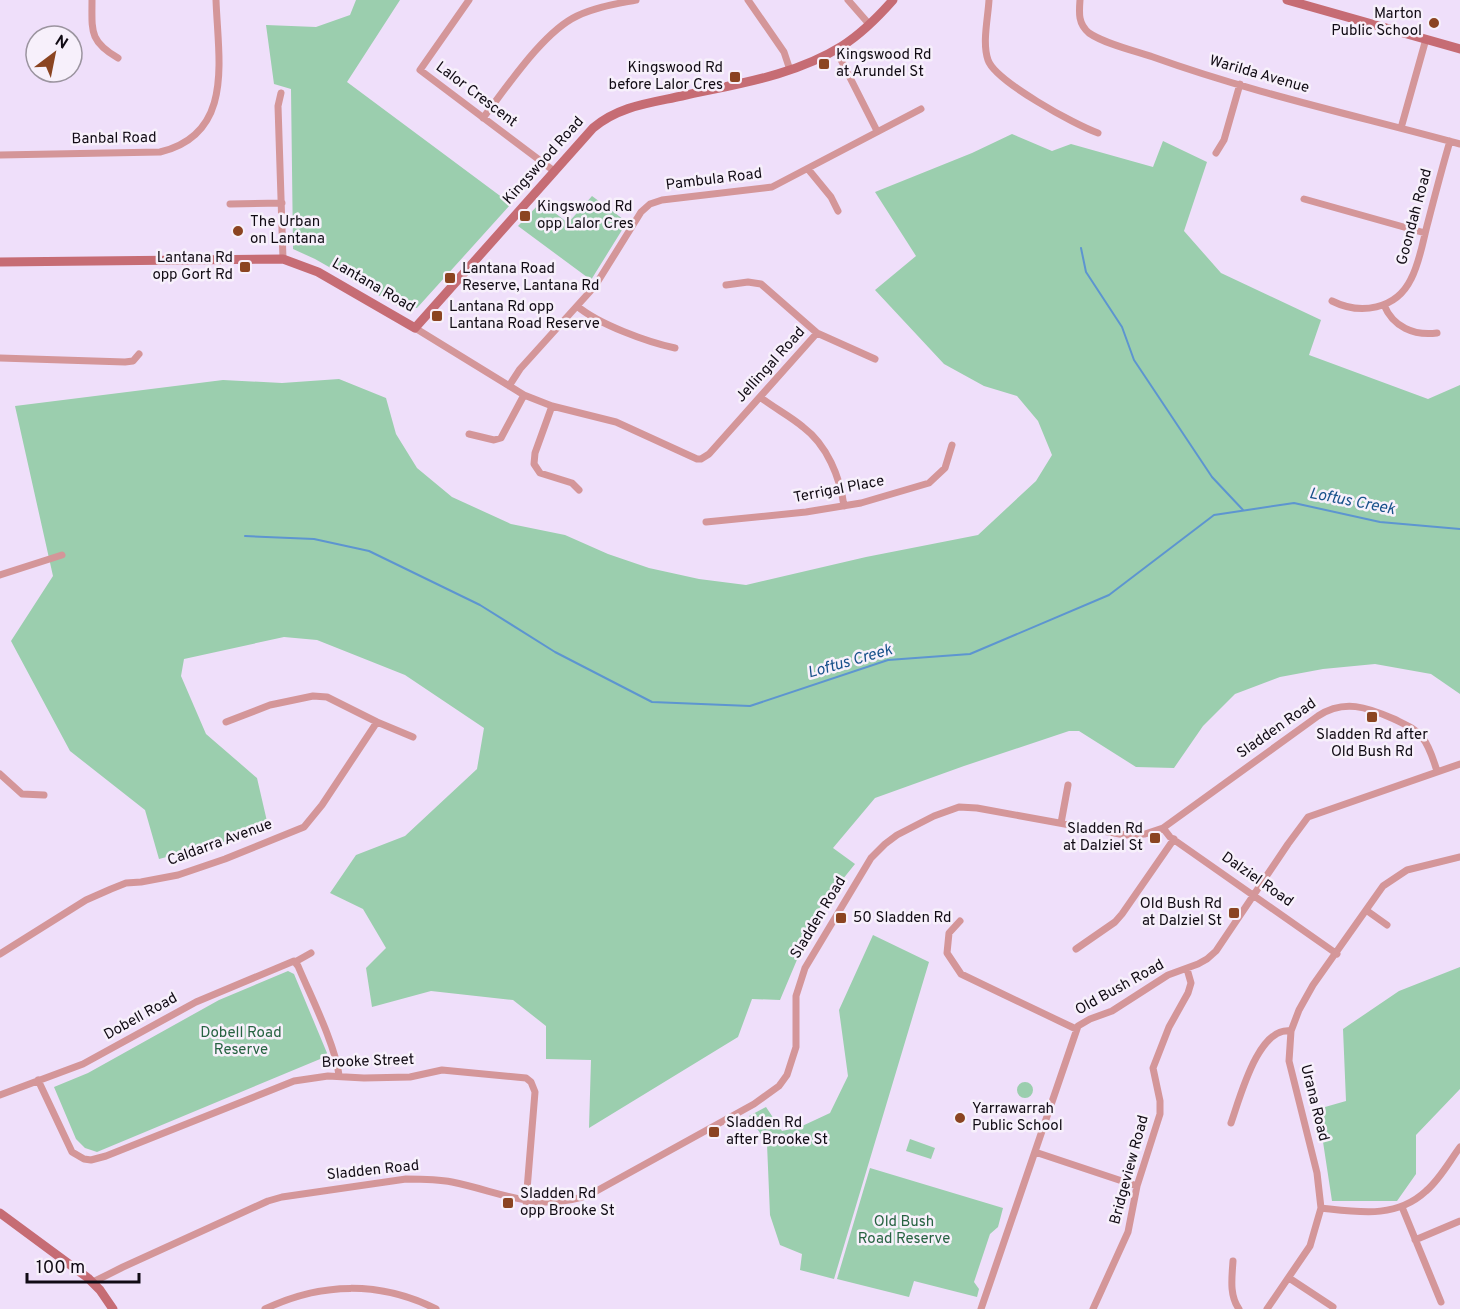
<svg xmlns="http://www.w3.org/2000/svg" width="1460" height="1309" font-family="Overpass,sans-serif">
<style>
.green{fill:#9bceae}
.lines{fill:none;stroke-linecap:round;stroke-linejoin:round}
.stream{stroke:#5d95d0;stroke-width:2}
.street{stroke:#d49699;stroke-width:7}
.secondary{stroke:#c66c74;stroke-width:9}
.poi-dot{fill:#8b4421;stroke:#f7f0fb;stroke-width:2}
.labels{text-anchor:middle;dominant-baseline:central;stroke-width:5;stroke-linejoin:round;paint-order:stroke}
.poi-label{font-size:15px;fill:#110b14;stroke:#f7f0fb;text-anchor:start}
.street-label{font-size:15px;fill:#110b14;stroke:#f7f0fb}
.park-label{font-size:15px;fill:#276342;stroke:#f7f0fb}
.water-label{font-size:16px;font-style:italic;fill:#19528b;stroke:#f7f0fb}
</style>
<rect width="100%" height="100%" fill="#efdffa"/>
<!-- green -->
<path class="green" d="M356,0H400L347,82L511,204L417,308H401L315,259L293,249L291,89L274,84L266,25L316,27L350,15Z
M1012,134L1052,151L1071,144L1153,167L1163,141L1207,162L1184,231L1221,273L1321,320L1309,355L1428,399L1460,385V694L1431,674L1375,664L1323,669L1280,677L1235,694L1203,726L1174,768L1136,767L1079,731H1069L964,766L875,798L833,848L855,864L818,910L780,1000L752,999L738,1037L589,1128L591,1060L546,1059V1026L513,1000L431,991L372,1007L366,968L386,948L363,909L330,893L356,855L405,836L477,769L484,728L405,675L317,640L284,637L184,659L181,676L206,734L257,778L269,830L159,859L145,810L70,751L11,641L53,576L15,406L223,380L282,383L339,379L386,398L396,434L417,468L452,497L511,524L565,535L608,554L649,568L699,579L746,585L866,557L978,535L1036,481L1052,455L1038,421L1017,396L984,386L944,364L875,290L916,256L875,192L972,153Z
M592,196L627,222L591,280L518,226L541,202L568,223Z
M873,935L929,962L834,1279L800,1270L802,1254L780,1245L770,1215L767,1144L749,1116L766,1107L782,1131L800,1127L830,1113L848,1076L839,1010Z
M1460,967V1089L1416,1135V1174L1397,1201H1332L1318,1109L1346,1101L1343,1029L1399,991Z
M288,971L294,974L327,1053L325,1057L97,1152L85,1148L76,1139L54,1087L88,1073L219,1000Z
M1017 1090a8 8 0 1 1 16 0a8 8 0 1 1-16 0Z
M910,1139L935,1148L931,1159L906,1151Z
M870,1168L1003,1208L998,1227L990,1234L974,1282L979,1289L977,1297L914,1281L909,1297L837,1279Z"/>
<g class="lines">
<!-- stream -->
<path class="stream" d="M1081,248L1086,272L1122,327L1134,360L1212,477L1243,510
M245,536L314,539L369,551L480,605L555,652L652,702L750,706L888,660L970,654L1109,595L1214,515L1294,503L1380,522L1460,529"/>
<!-- street -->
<path class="street" d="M92,0C92,31 89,41 118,58
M469,0L420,70L554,171
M748,0L784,52L790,70
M848,0L869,24
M989,0C988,18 982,43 988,60C995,81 1075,125 1098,133
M1080,0C1079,13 1078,24 1089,33C1105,44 1135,51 1153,57C1253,93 1358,116 1460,144
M836,50L877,131
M281,93L278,106L283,259
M483,118C507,87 543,32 577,16C596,7 616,4 636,0
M1401,128L1426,39
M1216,153L1224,140L1240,84
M0,155L160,152C235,134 218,59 216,0
M808,169L831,197L838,211
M1304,199L1425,233
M230,204L282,203
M726,285L748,282L761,284L817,333
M1332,301C1360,315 1396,310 1411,279C1420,262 1423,240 1428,222C1435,195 1442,168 1450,141
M1384,305C1393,327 1414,336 1437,333
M577,306C598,324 647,342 675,348
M415,328L524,395L552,406L616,422L697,459H701L709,454L817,333L875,359
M0,358L125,362L133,361L139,354
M509,386L520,369L595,286L641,212L650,204L662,200L772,187L921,109
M760,397C774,408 790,416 803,427C827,445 840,477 844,506
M552,406L535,453L534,464L540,473L572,483L579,490
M469,434L494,440L501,438L524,395
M706,522L806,512L861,503L929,483L945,468L952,445
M0,575L62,555
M226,722L270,705L313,696L327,697L377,722L413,737
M0,774L22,794L44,795
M1061,823L1068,785
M1163,828L1170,837L1337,954
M1366,910L1387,925
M960,921L949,933L947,953L961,974L1076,1029
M1076,949L1115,922L1122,914L1174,839
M0,954L86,900L111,889L126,883L141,882L178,875L225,859L304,827L322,805L377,722
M295,962L311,953
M38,1080L72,1152L84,1159L91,1160L106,1156L294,1081L328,1076L364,1078L410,1077L442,1070L526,1078L531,1082L535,1092L526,1202
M0,1095L83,1064L196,1002L294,961L298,966C311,997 335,1044 339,1075
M1231,1123C1240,1098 1258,1026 1291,1031
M1035,1152L1137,1186
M1402,1207L1441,1302
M1321,1208C1358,1212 1396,1219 1426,1191C1440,1179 1449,1162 1460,1147
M1415,1240L1460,1221
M1233,1261C1232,1277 1229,1295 1239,1309
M1289,1278L1333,1307
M93,1282L123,1267L268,1201L282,1197L406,1179C421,1179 437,1179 452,1182C502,1192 539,1214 591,1194L754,1104L779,1086L787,1075L796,1047V996L805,968L871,858L885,844L897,835L934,816L959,807L977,808L1125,835L1145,834L1163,828L1318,716C1344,699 1367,707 1394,719C1404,724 1415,728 1422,737C1430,747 1433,759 1437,771
M265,1309C321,1282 380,1281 436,1309
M981,1309L1078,1026L1090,1019L1112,1011L1168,975L1198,964L1207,959L1216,951L1288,844L1308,817L1460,764
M1093,1309L1128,1232L1137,1186L1160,1114V1101L1153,1068L1169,1027L1188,993L1191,983L1187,969
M1267,1309L1310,1246L1321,1208L1317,1173L1289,1061L1291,1031L1299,1010L1313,985L1383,886L1407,870L1460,857"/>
<!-- secondary -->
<path class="secondary" d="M1287,0L1460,49
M0,262L283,259L318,272L415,328L593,128C619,106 650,103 682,96C736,84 794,76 842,46C861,34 878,17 893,0
M0,1213L88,1278L100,1290L113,1309"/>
</g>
<!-- markers -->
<g class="poi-dot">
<circle cx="1434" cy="23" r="6"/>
<rect x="818" y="58" width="12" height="12" rx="3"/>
<rect x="729" y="71" width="12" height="12" rx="3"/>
<rect x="519" y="210" width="12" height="12" rx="3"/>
<circle cx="238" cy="231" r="6"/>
<rect x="239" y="261" width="12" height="12" rx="3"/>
<rect x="444" y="272" width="12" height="12" rx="3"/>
<rect x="431" y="310" width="12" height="12" rx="3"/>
<rect x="1366" y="711" width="12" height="12" rx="3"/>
<rect x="1149" y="832" width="12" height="12" rx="3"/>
<rect x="1228" y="907" width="12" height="12" rx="3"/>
<rect x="835" y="912" width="12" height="12" rx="3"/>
<circle cx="960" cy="1118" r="6"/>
<rect x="708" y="1126" width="12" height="12" rx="3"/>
<rect x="502" y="1197" width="12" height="12" rx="3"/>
</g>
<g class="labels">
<!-- poi labels -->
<g class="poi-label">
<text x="1422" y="14" text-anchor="end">Marton<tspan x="1422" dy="17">Public School</tspan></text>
<text x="836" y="55">Kingswood Rd<tspan x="836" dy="17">at Arundel St</tspan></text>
<text x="723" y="68" text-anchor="end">Kingswood Rd<tspan x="723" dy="17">before Lalor Cres</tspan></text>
<text x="537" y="207">Kingswood Rd<tspan x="537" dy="17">opp Lalor Cres</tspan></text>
<text x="250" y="222">The Urban<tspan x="250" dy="17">on Lantana</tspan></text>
<text x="233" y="258" text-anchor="end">Lantana Rd<tspan x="233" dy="17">opp Gort Rd</tspan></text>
<text x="462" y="269">Lantana Road<tspan x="462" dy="17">Reserve, Lantana Rd</tspan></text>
<text x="449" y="307">Lantana Rd opp<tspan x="449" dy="17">Lantana Road Reserve</tspan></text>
<text x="1372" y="735" text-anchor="middle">Sladden Rd after<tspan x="1372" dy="17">Old Bush Rd</tspan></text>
<text x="1143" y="829" text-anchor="end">Sladden Rd<tspan x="1143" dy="17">at Dalziel St</tspan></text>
<text x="1222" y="904" text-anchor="end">Old Bush Rd<tspan x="1222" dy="17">at Dalziel St</tspan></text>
<text x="853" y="918">50 Sladden Rd</text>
<text x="972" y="1109">Yarrawarrah<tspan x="972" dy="17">Public School</tspan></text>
<text x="726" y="1123">Sladden Rd<tspan x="726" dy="17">after Brooke St</tspan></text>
<text x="520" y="1194">Sladden Rd<tspan x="520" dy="17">opp Brooke St</tspan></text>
</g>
<!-- street labels -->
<g class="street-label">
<text transform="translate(1259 75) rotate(16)">Warilda Avenue</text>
<text transform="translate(476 95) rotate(37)">Lalor Crescent</text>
<text transform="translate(114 139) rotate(-1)">Banbal Road</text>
<text transform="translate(544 161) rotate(-48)">Kingswood Road</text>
<text transform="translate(714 180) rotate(-7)">Pambula Road</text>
<text transform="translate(1415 217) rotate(-75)">Goondah Road</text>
<text transform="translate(373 286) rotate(30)">Lantana Road</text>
<text transform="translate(771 365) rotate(-48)">Jellingal Road</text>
<text transform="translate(839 490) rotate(-11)">Terrigal Place</text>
<text transform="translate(1277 729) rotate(-35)">Sladden Road</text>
<text transform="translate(220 843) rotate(-20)">Caldarra Avenue</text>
<text transform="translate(1257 880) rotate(35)">Dalziel Road</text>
<text transform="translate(819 918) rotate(-59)">Sladden Road</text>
<text transform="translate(1120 988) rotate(-29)">Old Bush Road</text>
<text transform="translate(141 1017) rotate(-29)">Dobell Road</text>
<text transform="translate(368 1062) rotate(-2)">Brooke Street</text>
<text transform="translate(1314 1103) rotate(76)">Urana Road</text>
<text transform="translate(1130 1170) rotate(-75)">Bridgeview Road</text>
<text transform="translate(373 1171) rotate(-6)">Sladden Road</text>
</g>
<!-- park labels -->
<g class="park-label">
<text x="241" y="1033">Dobell Road<tspan x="241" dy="17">Reserve</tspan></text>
<text x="904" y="1222">Old Bush<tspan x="904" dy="17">Road Reserve</tspan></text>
</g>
<!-- water labels -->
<g class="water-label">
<text transform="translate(1352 502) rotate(11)">Loftus Creek</text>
<text transform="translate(850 662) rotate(-16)">Loftus Creek</text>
</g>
</g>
<!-- north arrow -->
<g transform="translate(54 54) rotate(32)"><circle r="28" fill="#f7f0fb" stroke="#9b949f" stroke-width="1.5"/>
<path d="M0-4.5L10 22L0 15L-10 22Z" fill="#8b4421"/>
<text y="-9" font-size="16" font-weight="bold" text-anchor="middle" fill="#110b14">N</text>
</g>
<!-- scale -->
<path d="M27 1273v9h112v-9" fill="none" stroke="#110b14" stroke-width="3"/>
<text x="36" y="1273" font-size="18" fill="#110b14" stroke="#f7f0fb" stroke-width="4.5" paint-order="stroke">100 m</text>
</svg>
